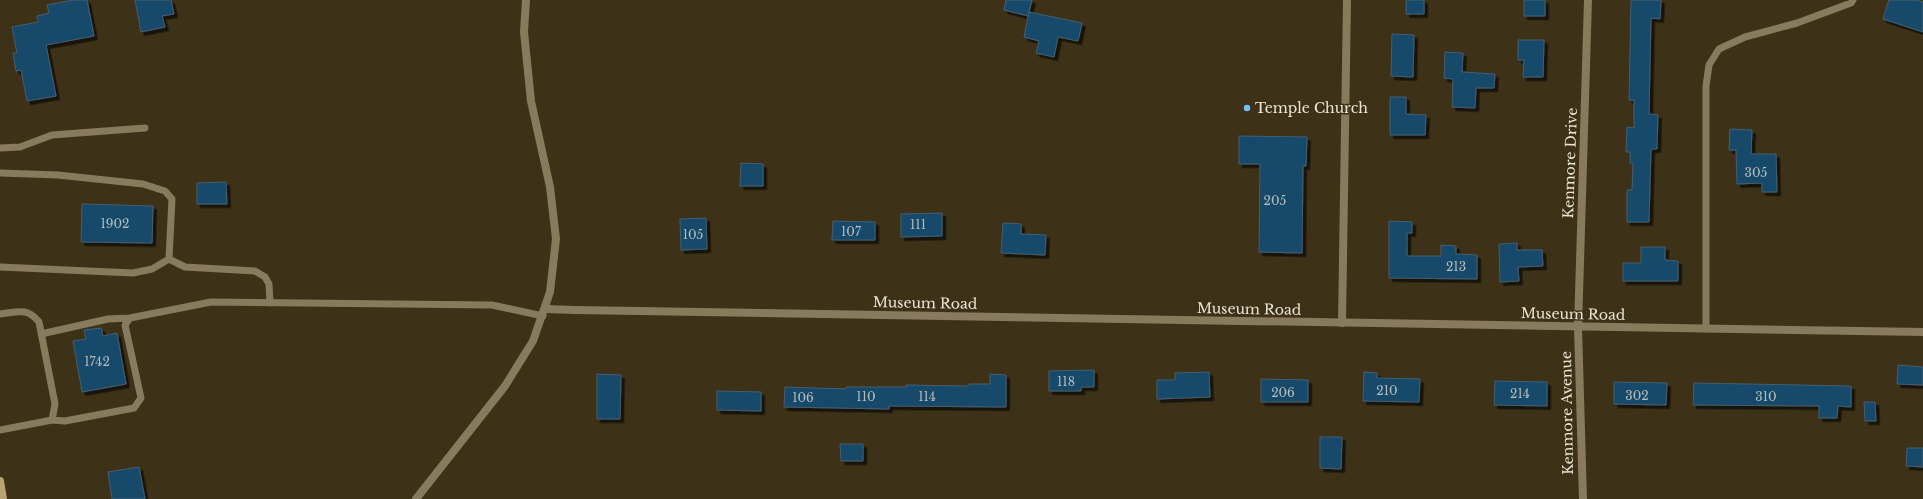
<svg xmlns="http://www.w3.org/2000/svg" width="1923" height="499" font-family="'Libre Baskerville',serif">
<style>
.building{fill:#15486b;stroke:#465e71;filter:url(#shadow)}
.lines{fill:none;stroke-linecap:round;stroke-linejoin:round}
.service{stroke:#887a5d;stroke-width:7}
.minor{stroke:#887a5d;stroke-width:8}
.tertiary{stroke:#887a5d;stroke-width:8}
.secondary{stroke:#b9a173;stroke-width:8}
.poi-dot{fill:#78bff7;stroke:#3d3118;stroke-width:1.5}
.labels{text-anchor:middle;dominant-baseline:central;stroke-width:3;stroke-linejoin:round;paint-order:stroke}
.number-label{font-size:12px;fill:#b6bdba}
.poi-label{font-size:14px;fill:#ebe4d5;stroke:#3d3118;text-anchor:start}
.street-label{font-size:14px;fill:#ebe4d5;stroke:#3d3118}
</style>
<defs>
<filter id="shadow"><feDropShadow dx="3.5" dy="3.5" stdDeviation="0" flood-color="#0009"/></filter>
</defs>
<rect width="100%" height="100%" fill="#3d3118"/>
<!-- building -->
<path class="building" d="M73,0H87L94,36L46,45L56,96L27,101L21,70L16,71L13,53H17L12,27L38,22L37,16L49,13L47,5Z
M135,0H171L174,14L162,16L165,27L141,32Z
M1006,0H1032L1028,16L1004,10Z
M1406,0H1424V14H1406Z
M1524,0H1545V16H1524Z
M1631,0H1661L1660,19L1651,18L1649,114L1658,115L1657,149H1651L1649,222H1627V190H1632L1633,163H1630V152H1626L1627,127L1634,128V100H1629Z
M1889,0H1916L1923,2V32L1883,19Z
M1029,12L1082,23L1078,41L1058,37L1054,57L1036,53L1039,41L1024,37Z
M1392,34L1414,35L1413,77L1391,76Z
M1518,40H1544L1543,77H1523L1524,60H1518Z
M1445,52L1463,53L1462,72L1495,74L1494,88H1476L1475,108L1452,107L1453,79L1444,78Z
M1390,97H1406V114L1426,115L1425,135H1390Z
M1730,129L1752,130L1751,154H1776L1777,192H1762V183L1737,184L1736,150H1729Z
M1239,136L1307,137L1306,166H1303L1302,253L1259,252L1260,164H1239Z
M741,163L763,164V186H740Z
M226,182L227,204H197V183Z
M82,204L153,206L152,243L81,242Z
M942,213V236L901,237V214Z
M706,218L707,249L681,250L680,219Z
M833,221L875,222V240H832Z
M1389,221L1412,222V233H1407V256H1441V245L1456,246V254L1477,255V279L1389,278Z
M1003,223L1021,224V234L1046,235L1045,255L1001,253Z
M1517,243V250H1542L1543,266L1518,267L1519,281L1500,282L1499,244Z
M1641,247H1665V260L1678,261V281H1623V263H1641Z
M101,328L103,336L117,333L126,384L82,392L73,341L86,339L84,330Z
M1898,365L1923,367V385L1897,384Z
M1094,370V387H1081V391H1049V371Z
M1209,372L1210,397L1157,399V380H1175V373Z
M1364,372L1377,373V378L1420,379L1419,402L1363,401Z
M597,374L621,375L620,419H597Z
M990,374L1006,375V407L889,406V409L784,407L785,387L846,389V387H906V385L968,386L969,384H990Z
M1261,379L1308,380V402H1261Z
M1495,381L1547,382V406L1494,405Z
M1614,382L1667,383L1666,405L1614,404Z
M1694,383L1851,386V407L1838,406L1837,418H1819V406L1693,405Z
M717,391L761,392V411L717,410Z
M1864,402H1875L1876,421H1865Z
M1320,437H1342L1341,469L1320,468Z
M840,444H863V461H841Z
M1907,448H1923V467L1906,466Z
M139,467L145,499H112L108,472Z"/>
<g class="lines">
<!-- service -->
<path class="service" d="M0,148L20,147L52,135L145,128
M0,173L58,175L143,184L165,191L172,199L169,259L152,269L133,273L0,267
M169,259L185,267L255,271L265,277L269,284L270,303
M0,314C18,312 27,307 39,322L55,404L52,420
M1706,329V86L1709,65L1719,49L1745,37L1797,23L1851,3L1853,0
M41,334L108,319L130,318
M0,430L52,420L65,421L134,408L141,398L125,325L130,318L211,302L492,305L543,316"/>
<!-- minor -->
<path class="minor" d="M546,309L574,310
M1342,323L1347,0
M1583,499L1578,327L1588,0"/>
<!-- tertiary -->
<path class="tertiary" d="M574,310L1923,332
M416,499L505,386L533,341L550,292L556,239L550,187L531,101L524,32L526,0"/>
<!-- secondary -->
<path class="secondary" d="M0,481L3,499"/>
</g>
<!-- markers -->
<circle class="poi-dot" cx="1247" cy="108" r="4"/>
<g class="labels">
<!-- number labels -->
<g class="number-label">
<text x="1756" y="172">305</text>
<text x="1275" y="200">205</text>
<text x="115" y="223">1902</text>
<text x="918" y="224">111</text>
<text x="851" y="231">107</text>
<text x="693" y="234">105</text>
<text x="1456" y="266">213</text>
<text x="97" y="361">1742</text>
<text x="1066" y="381">118</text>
<text x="1387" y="390">210</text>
<text x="1283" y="392">206</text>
<text x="1520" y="393">214</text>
<text x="1637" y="395">302</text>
<text x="866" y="396">110</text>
<text x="927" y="396">114</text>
<text x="1766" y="396">310</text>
<text x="803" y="397">106</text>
</g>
<!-- poi labels -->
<g class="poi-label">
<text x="1255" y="108">Temple Church</text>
</g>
<!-- street labels -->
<g class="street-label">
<text transform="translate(1570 163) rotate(-88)">Kenmore Drive</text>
<text transform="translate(925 303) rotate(1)">Museum Road</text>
<text transform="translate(1249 309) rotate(1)">Museum Road</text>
<text transform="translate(1573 314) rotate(1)">Museum Road</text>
<text transform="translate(1567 413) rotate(-91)">Kenmore Avenue</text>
</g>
</g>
</svg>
